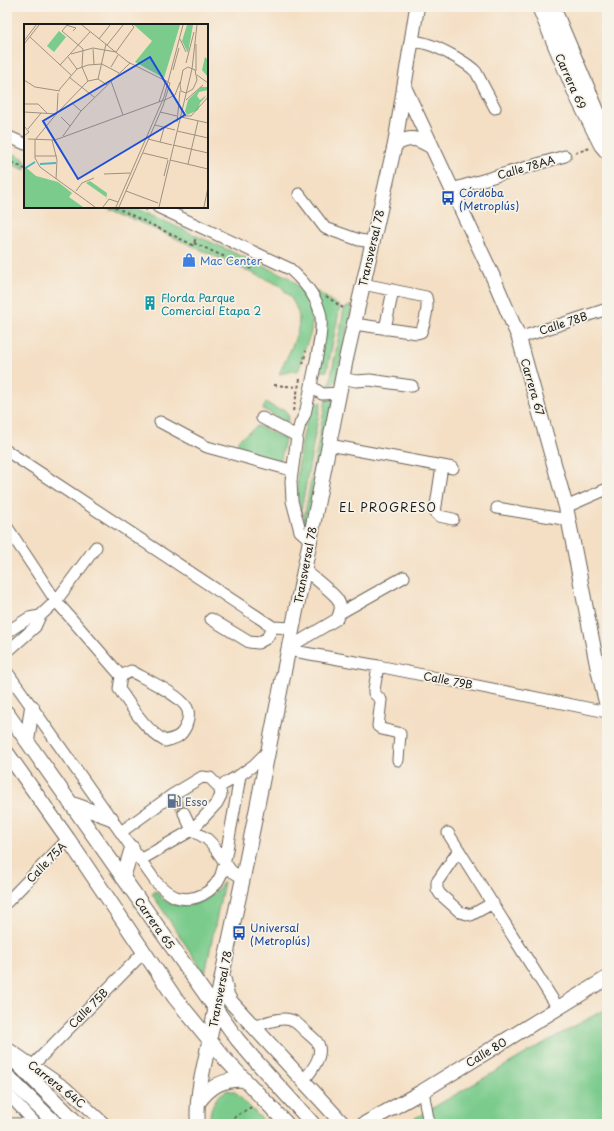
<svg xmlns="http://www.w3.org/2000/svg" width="614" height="1131" font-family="'Playpen Sans',sans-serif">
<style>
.green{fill:#7acb8c;stroke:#4b7454}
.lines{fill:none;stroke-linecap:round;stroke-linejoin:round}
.minor-tunnel{stroke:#c9b8a2;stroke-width:11;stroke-dasharray:11 5.5;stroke-linecap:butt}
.minor-casing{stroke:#686057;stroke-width:13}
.major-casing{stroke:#686057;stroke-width:16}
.path{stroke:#686057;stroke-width:2;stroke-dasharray:3 3;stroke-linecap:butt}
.minor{stroke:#fff;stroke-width:11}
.major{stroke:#fff;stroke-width:14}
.labels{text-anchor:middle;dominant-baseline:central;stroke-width:3.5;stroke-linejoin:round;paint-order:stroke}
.street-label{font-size:11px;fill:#1c1c1c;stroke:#f7f3e8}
.transit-label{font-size:11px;fill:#164399;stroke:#f7f3e8;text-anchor:start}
.shop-label{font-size:11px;fill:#366cbe;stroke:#f7f3e8;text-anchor:start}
.culture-label{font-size:11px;fill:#0d838f;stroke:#f7f3e8;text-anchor:start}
.service-label{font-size:11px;fill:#4e5e75;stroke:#f7f3e8;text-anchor:start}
.neighbourhood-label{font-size:12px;letter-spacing:1px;fill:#1c1c1c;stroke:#f7f3e8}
.inset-river{fill:none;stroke:#48b5c5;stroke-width:2}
.inset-road{fill:none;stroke:#9e9181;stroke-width:1}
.view{fill:#1d4ed8;fill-opacity:0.15;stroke:#1d4ed8;stroke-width:2}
.inset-edge{fill:none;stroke:#1c1c1c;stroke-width:2}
</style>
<rect width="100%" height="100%" fill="#f7f3e8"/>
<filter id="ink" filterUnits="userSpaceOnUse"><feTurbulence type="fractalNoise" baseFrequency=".025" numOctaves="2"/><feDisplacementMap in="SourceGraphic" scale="8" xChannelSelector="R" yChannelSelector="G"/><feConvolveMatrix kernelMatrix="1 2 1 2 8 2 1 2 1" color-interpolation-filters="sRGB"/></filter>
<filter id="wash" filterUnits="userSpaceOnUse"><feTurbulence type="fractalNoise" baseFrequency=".012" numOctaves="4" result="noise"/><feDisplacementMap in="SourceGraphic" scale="16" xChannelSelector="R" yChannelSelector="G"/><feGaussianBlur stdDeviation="0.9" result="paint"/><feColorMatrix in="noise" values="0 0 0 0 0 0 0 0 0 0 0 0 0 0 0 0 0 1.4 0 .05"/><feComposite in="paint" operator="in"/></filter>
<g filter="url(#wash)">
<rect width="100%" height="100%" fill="#f4dfc4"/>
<!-- green -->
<path class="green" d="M7,151L25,159V170L7,162Z
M106,207H133L290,278C305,292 315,309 311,331C310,338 306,344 304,351C302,357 301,364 299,370L279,374C286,357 305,328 297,310C294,300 286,292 279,285Z
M316,291L340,307L327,371L317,372Z
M353,304L336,381L329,387L344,309Z
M334,398L305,530L303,523L326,400Z
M266,402C272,406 277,411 284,409L289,417L288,421H283L263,409Z
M321,402L301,512C292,475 302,444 309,408L311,406Z
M258,426L285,439L280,463L235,449L239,439Z
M224,882L205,974L152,894L156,891C158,894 161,898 164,900C175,908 192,907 203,901C212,897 218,888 224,882Z
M607,1008V1124H405L544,1043Z
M22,1075L71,1124H64L18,1079Z
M228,1090L235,1092L267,1124H210C209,1109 214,1096 228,1090Z"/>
</g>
<g filter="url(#ink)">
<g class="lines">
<!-- minor-tunnel -->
<path class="minor-tunnel" d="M176,801L184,813"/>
<defs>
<path id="minor" d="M411,41C417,42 422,42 427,44C439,47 468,63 476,72L495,108
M7,136L25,144
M452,189L565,156
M299,194L325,228L359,240L373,242
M158,207L290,269C303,281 315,294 320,312C325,328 314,368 311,386L322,394L339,393
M354,324L417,333L421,332C425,323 429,306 426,297L363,284
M385,329L393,290
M519,338L607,309
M342,378L356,381L370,380L412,386
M262,418L297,436
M160,422L207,447L291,470
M329,445L453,468
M7,451L273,627L292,628
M442,466L435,512L439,516L453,519
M566,507L607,489
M497,508L569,520
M7,527L56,601L121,676L119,689C132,707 145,730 165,741C176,738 181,737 186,726C188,721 190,714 187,708C179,694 145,679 131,671L121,676
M310,540L300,531L292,501L291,481L297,436L300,424L305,414L311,386
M340,613L404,577
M211,619L249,642L258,643L267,638L273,627
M7,632L29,618L40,616
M288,648L337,619C340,612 342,606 338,600C334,593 311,576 304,569
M288,650L378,666L607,712
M7,652L35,627L40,616L56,601L96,547
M378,666L374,690V693L381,700L378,726L382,729L398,733L400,734L398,760
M7,672L156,882C162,888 168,894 176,897C194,903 214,892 221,875C225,863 227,850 229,838C233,817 237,796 240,775L254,765L267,752
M184,813L192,830L217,803L221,795L219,787
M121,832L172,795L202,777L210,778L219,787L240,775
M448,833L558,1008
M459,850L437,882V889L440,894L460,912L471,915L493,903
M140,860L192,830L207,839L212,844L231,871L243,878
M7,902L68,839
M254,1027C264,1023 274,1019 284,1019C293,1019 297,1023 303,1029C307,1033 313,1037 317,1042C325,1054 311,1072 303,1081
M8,1048L65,1087L105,1124
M33,1065L144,952
M423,1091L429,1124
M7,1093L36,1124
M7,1124H21"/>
<path id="major" d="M539,7L576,95L601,145L607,152
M553,7L607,134
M404,87L493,277L519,338L566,507L597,665L607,706
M395,144C412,136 417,138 432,147
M7,713L237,1039L254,1059L313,1124
M27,741L32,707
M7,753L68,839L175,998L225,1059L287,1124
M70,803L111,818
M123,878L132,848
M224,980L227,995L231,1002L343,1124
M7,1053L78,1124
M7,1076L56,1124
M198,1103C210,1086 224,1078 245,1080
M198,1124C195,1096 205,1064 210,1037C220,984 231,931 243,878L346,359L395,144L417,7
M364,1124L423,1091L607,978"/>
</defs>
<!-- minor casing -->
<use href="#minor" class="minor-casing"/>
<!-- major casing -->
<use href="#major" class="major-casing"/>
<!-- path -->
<path class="path" d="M575,153L590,148
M7,160L25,169
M115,207L193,245L196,238
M140,207L147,210
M194,243L252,269
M326,296L343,308
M303,364L306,351
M274,385L298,387
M293,411L300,379
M223,1124L253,1106"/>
<!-- minor -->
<use href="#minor" class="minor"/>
<!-- major -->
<use href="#major" class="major"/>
</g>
</g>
<!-- icons -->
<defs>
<symbol id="bus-bare" viewBox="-9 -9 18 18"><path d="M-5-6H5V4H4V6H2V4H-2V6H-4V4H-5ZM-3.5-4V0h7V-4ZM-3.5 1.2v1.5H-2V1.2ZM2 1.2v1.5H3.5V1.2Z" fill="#1a4fb4" stroke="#f7f3e8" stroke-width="2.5" paint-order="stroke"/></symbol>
<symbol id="shop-bare" viewBox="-9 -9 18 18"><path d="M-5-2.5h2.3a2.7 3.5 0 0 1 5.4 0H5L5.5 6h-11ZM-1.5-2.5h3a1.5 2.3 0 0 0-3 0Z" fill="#3f7fe0" stroke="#f7f3e8" stroke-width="2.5" paint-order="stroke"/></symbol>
<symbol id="building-bare" viewBox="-9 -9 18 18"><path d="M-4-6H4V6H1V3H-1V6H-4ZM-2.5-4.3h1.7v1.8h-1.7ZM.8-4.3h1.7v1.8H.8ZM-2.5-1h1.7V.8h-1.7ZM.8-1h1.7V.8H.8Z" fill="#0f9aa8" stroke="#f7f3e8" stroke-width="2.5" paint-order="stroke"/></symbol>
<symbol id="fuel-bare" viewBox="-9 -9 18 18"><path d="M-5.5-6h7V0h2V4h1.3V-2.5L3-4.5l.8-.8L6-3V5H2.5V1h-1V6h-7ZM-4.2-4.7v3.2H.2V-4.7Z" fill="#5c6f8a" stroke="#f7f3e8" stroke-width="2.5" paint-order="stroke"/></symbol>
</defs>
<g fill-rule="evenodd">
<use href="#bus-bare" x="438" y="188" width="20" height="20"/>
<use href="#shop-bare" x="179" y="250" width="20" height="20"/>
<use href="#building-bare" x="140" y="293" width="20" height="20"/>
<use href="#fuel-bare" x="164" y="791" width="20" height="20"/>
<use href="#bus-bare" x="229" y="923" width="20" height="20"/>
</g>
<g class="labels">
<!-- street labels -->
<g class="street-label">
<text transform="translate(571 81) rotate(66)">Carrera 69</text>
<text transform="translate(526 167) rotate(-16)">Calle 78AA</text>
<text transform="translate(371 248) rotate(-77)">Transversal 78</text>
<text transform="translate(563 323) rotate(-18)">Calle 78B</text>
<text transform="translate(533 387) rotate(74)">Carrera 67</text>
<text transform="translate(305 565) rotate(-79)">Transversal 78</text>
<text transform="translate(448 680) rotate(11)">Calle 79B</text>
<text transform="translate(46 862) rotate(-46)">Calle 75A</text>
<text transform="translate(155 923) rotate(55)">Carrera 65</text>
<text transform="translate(220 989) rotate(-79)">Transversal 78</text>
<text transform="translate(88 1008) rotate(-45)">Calle 75B</text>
<text transform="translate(486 1052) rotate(-31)">Calle 80</text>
<text transform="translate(57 1084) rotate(38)">Carrera 64C</text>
</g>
<!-- transit labels -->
<g class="transit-label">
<text x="459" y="192">Córdoba<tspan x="459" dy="13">(Metroplús)</tspan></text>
<text x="250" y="927">Universal<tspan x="250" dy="13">(Metroplús)</tspan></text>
</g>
<!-- shop labels -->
<g class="shop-label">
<text x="200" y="260">Mac Center</text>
</g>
<!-- culture labels -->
<g class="culture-label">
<text x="161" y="297">Florda Parque<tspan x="161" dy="13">Comercial Etapa 2</tspan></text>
</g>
<!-- service labels -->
<g class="service-label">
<text x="185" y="801">Esso</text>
</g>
<!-- neighbourhood labels -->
<g class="neighbourhood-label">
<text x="388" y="507">EL PROGRESO</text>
</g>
</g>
<!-- overview -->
<g transform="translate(24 24)">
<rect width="184" height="184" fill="#f4dfc4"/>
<path d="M110,1H156L140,54L111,38L128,17ZM163,1H169L164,29L158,17ZM35,7L42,13L30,28L23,22ZM181,33L184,36V53L178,46ZM177,63H184V66L175,68L173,72L176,76L180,73L183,71L176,79L174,86L163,91L161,87L164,76ZM0,142L12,152L34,158L48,169L45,173L59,183H0ZM66,157L83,169L82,176V173L62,159Z" fill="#7acb8c"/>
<path class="inset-river" d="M16,140L32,139M0,145L11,138"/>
<path class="inset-road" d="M42,1L52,4L49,7M43,1L38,7L59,25L58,43L64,57M58,1L104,38L146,59M6,13L47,51M75,15L86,1M156,15L162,28M0,17L12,1M0,20L15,1M83,21L99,1M69,25L70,40M47,30L69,24L92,28L110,3L108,1M44,33L53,45M162,39L170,8M36,41L66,8M87,43L94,31M164,43L171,46L173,56L169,65L162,69L157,67L156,61L159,46ZM149,46L155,24M172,47V20M173,51L184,59M45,53L70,73M74,55L82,20M0,56L11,63L36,67M87,57L99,91M35,66L53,45L64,41L78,40L95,49M34,69L33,89L11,116V134L16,143L71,183M162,76L179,61M135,78L142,56M48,79L57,87M0,80H14L23,89M159,87L161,92H167L184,73M0,88L33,90M34,88L64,57L74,55L83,61M136,88L153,92M37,93L46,102M157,93L184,99M153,98L156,67M131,101L151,106M0,102L5,108L0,112M4,105L17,89M153,107L184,114M39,112L57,87L106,39M4,115L31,116L143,75L151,71L156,58M124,115L148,121M28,116L33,136L32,155M136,118L140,104M149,121L184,129M119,129L144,135M11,132H33M146,136L184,145M164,140L174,97M184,142V160M80,150L106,149M140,152L144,136M52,167L58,159L70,154M102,167L134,179M79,183L85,175L94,178M92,183L140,73L159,1M95,183L139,82L146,59M135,183L168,45L173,1M180,183L184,163"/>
<path class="view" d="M126,33L161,91L54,155L19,97Z"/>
<rect width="184" height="184" class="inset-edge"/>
</g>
<!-- margin -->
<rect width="614" height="1131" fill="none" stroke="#f7f3e8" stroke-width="24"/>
</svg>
